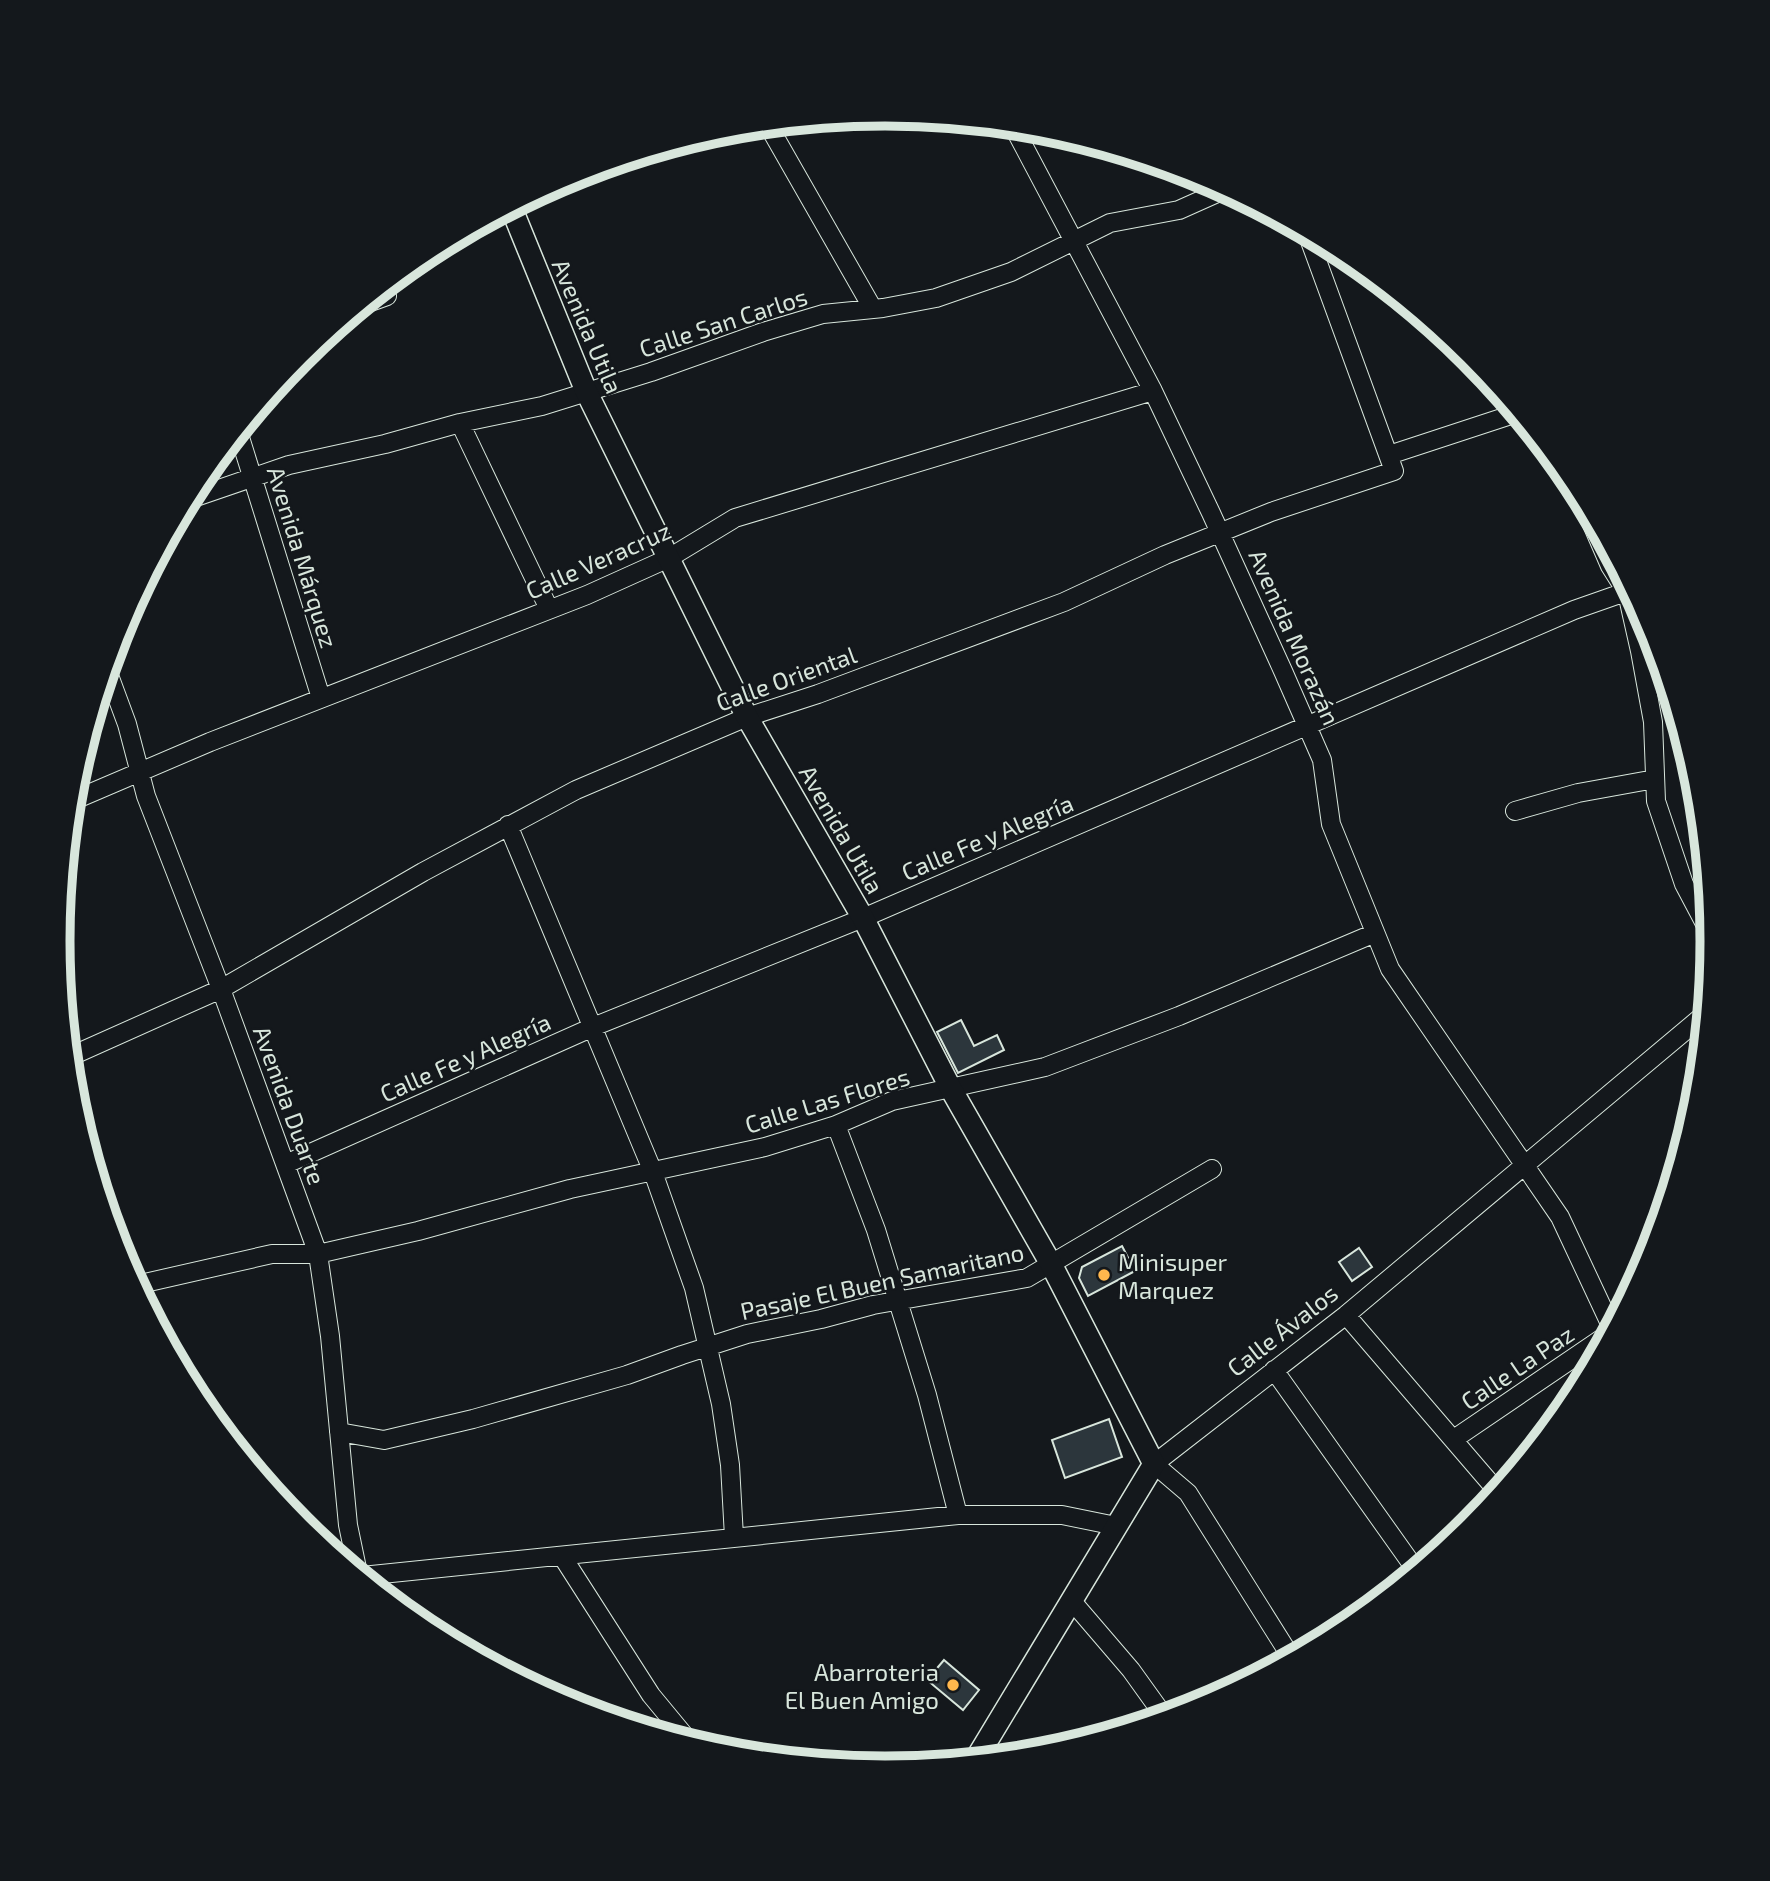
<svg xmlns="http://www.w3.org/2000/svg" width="1770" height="1881" font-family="'Exo 2',sans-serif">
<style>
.building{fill:#2c363c;stroke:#d8e6dc;stroke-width:2}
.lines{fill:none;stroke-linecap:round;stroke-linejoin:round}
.minor-casing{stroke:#d8e6dc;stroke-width:20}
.tertiary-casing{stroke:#d8e6dc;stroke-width:24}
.minor{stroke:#14181c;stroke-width:18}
.tertiary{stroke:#14181c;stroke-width:21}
.poi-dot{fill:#ffb74d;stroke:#14181c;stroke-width:2.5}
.labels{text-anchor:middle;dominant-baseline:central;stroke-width:5;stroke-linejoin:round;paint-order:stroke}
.street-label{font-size:24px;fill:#d8e6dc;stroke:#14181c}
.poi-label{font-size:24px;fill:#d8e6dc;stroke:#14181c;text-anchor:start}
.rim{fill:none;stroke:#d8e6dc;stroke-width:9}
</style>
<rect width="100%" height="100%" fill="#14181c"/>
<!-- building -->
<path class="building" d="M961,1020L974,1046L997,1035L1004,1050L958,1073L937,1032Z
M1122,1246L1135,1271L1088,1296L1079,1278L1082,1267Z
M1359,1248L1372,1267L1352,1281L1339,1262Z
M1109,1419L1122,1457L1065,1478L1052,1440Z
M944,1660L979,1690L963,1710L927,1680Z"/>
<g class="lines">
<defs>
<path id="minor" d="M768,125L873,309
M1013,126L1153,391L1211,513L1283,671L1322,760L1331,824L1390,969L1560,1217L1612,1328
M362,305L387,296
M460,423L549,609
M238,431L321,698
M1389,455L1517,413
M1555,460L1588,515L1610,566L1627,593L1640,651L1653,722L1656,801L1684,884L1712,937
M187,500L289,465L385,444L460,423L542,406L651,372L763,332L823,314L883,308L936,298L1011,272L1110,223L1179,210L1226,189
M107,670L127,724L146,796L221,989L318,1254L330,1336L348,1525L358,1573
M72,801L210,742L587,595L669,558L735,518L1153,391
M1515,811L1578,793L1655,779
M508,825L653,1172L694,1288L721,1404L730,1465L734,1537
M69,1057L221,989L423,872L576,790L747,717L818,694L1064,602L1165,555L1271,512L1394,471L1307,233
M836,1125L876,1230L927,1395L958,1515
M286,1164L593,1027L863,918L1574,610L1631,590
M136,1285L272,1254H318L418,1231L570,1189L765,1147L836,1125L892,1101L1045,1067L1179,1016L1375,933
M1346,1315L1498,1492
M1274,1370L1416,1570
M339,1432L384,1440L473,1419L627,1375L682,1355L747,1334L821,1319L873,1305L1027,1278L1212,1169
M1454,1439L1607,1335
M562,1556L651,1695L689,1741
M362,1576L958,1515H1062L1116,1526
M1071,1600L1131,1670L1164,1716
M1291,1657L1188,1493L1154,1464L1346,1315L1705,1014"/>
<path id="tertiary" d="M511,207L586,391L747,717L863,918L951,1089L1051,1264L1154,1464L976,1759"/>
</defs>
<!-- minor casing -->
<use href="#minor" class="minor-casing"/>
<!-- tertiary casing -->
<use href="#tertiary" class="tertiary-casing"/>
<!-- minor -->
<use href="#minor" class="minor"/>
<!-- tertiary -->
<use href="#tertiary" class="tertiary"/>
</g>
<!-- markers -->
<g class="poi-dot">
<circle cx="1104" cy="1275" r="7"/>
<circle cx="953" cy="1685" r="7"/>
</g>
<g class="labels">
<!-- street labels -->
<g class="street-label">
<text transform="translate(723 322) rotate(-18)">Calle San Carlos</text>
<text transform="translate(588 326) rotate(67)">Avenida Utila</text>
<text transform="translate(303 557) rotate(73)">Avenida Márquez</text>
<text transform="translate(598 560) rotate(-24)">Calle Veracruz</text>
<text transform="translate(1295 637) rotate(66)">Avenida Morazán</text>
<text transform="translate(786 678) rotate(-20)">Calle Oriental</text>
<text transform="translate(842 829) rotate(60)">Avenida Utila</text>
<text transform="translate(987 837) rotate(-23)">Calle Fe y Alegría</text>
<text transform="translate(465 1057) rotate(-24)">Calle Fe y Alegría</text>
<text transform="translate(827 1100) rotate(-17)">Calle Las Flores</text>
<text transform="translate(290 1105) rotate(70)">Avenida Duarte</text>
<text transform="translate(882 1281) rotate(-12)">Pasaje El Buen Samaritano</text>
<text transform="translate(1282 1330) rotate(-38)">Calle Ávalos</text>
<text transform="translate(1517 1367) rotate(-34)">Calle La Paz</text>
</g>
<!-- poi labels -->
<g class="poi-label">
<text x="1118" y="1261">Minisuper<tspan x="1118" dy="28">Marquez</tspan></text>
<text x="939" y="1671" text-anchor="end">Abarroteria<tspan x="939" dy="28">El Buen Amigo</tspan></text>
</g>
</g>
<!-- crop -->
<path d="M0 0H1770V1881H0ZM70 941a815 815 0 1 1 1630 0a815 815 0 1 1-1630 0Z" fill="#14181c" fill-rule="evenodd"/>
<path class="rim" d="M70 941a815 815 0 1 1 1630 0a815 815 0 1 1-1630 0Z"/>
</svg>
